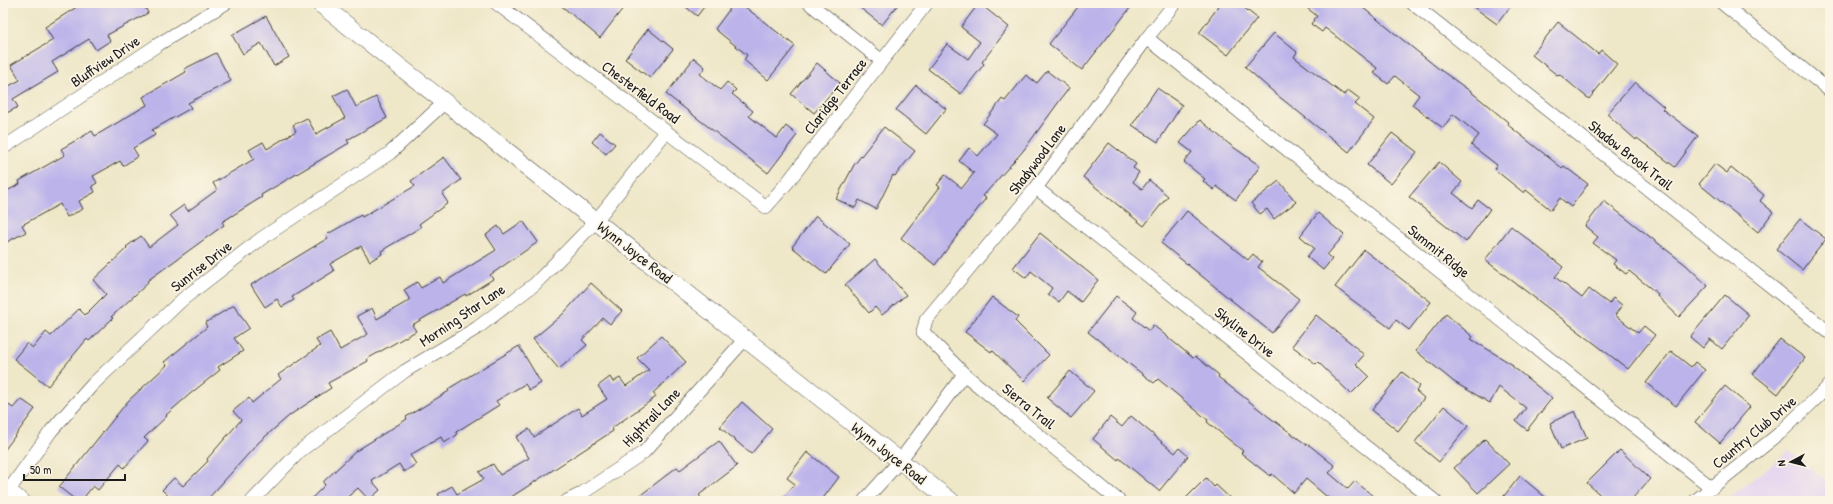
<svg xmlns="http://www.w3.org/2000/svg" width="1833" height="504" font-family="'Patrick Hand',sans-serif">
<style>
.built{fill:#e4d3f1}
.building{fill:#bbb3ea}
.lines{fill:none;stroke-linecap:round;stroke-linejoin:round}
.minor-casing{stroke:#3c3a36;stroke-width:14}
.tertiary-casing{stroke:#3c3a36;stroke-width:18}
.minor{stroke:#fff;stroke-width:13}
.tertiary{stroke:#fff;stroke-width:17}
.labels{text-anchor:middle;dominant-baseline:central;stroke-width:3.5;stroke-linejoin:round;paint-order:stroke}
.street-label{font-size:15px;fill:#1c1c1c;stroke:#fcf5e5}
</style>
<rect width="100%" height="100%" fill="#fcf5e5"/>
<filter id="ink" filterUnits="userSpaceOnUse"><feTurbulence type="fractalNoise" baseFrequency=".025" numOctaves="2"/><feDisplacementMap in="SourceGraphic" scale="8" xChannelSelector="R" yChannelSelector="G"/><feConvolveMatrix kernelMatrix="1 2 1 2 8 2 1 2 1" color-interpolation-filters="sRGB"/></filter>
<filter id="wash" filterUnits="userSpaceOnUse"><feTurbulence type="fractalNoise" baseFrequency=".012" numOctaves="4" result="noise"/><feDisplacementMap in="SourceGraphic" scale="16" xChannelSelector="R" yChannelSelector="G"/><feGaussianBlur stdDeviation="0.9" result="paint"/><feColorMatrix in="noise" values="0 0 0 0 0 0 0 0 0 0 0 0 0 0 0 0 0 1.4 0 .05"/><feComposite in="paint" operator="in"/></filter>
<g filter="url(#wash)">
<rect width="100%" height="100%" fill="#eee7c8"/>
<!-- built -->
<path class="built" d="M1789,451L1830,483V501H1725Z"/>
<g id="blocks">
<!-- building -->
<path class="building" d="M83,3H143L148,13L107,35L110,41L96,50L89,39L52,62L58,72L13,99L18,107L3,115V80L7,87L20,80L11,65L53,40L45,27Z
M558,3H627L600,38Z
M681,3H707L697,16Z
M734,3H740L795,46L768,80L744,60L747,55L715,29Z
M854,3H899L882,25Z
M979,3L1009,27L982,62L984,64L961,94L928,69L947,44L968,59L980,42L961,27Z
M1081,3H1134L1082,70L1049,44Z
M1221,3H1238L1257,18L1228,55L1199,33Z
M1301,3H1357L1439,69L1470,91L1509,123L1508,125L1562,168L1564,166L1588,184L1571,207L1560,198L1551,210L1526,190L1524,193L1494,169L1497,165L1471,145L1479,135L1453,114L1443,128L1412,105L1419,95L1395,76L1388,84L1374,73L1377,68L1325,28L1322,32L1311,24L1317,16Z
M1468,3H1513L1497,24Z
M266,16L289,57L274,66L261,43L243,54L232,35Z
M1558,22L1598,54L1601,50L1617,64L1589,99L1559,74L1557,75L1532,55Z
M648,29L673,49L650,78L625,59Z
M1274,33L1297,52L1294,57L1344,95L1348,90L1360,99L1355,104L1374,119L1349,152L1277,95L1245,67Z
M216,53L231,81L188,103L191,108L152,130L155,135L133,148L138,156L123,166L120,161L93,176L97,183L92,186L95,192L79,201L83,209L67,217L60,204L22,225L26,232L3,244V193L20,184L19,181L65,155L61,149L92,131L95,136L147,105L143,97L186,72L184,69Z
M694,58L705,67L700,74L720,90L727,82L736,90L732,94L753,111L749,116L777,138L786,126L797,135L768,173L666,94Z
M817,63L840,83L814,113L791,94Z
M1047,71L1069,88L1023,151L983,196L986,198L935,265L901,238L940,187L937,185L945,175L962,188L974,173L959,161L969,148L978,156L997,134L983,124L1002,99L1005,101L1026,75L1037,83Z
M1635,82L1664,107L1662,109L1698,136L1675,167L1637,138L1636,140L1607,114Z
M916,85L946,109L926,134L896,110Z
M1157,88L1182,105L1158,142L1132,125Z
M347,89L356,107L376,97L387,118L347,140L349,143L261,195L262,197L222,222L224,225L147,281L148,283L111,317L113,318L89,341L87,339L48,386L14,359L27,343L33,348L46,332L51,336L79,309L85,315L106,294L93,280L127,248L126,247L141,236L149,247L178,225L170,215L184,205L188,211L217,190L213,183L254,159L249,150L263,142L267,149L296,131L293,125L307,118L316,134L345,118L333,96Z
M1200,120L1229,144L1260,166L1236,200L1216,186L1214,190L1203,181L1205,179L1184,162L1192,152L1180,143Z
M884,127L915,151L895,176L893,175L876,209L859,200L855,208L836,199L854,165Z
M600,132L615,144L606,154L592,142Z
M1392,133L1417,152L1391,184L1367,165Z
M1109,143L1136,164L1133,168L1139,172L1133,182L1142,189L1149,180L1168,196L1144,226L1083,177Z
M444,157L461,180L442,194L448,203L419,224L421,227L381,251L382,254L370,261L361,246L330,264L334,271L292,297L294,300L282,307L277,299L265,307L251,285L328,238L326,235L361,215L362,217L415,186L411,181Z
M1439,162L1462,182L1453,193L1472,208L1478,200L1490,209L1466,242L1409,197Z
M1715,164L1727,173L1731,168L1764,195L1760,201L1773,212L1758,232L1699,184Z
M1279,181L1296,202L1274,219L1267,209L1260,214L1251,203Z
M1604,201L1686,265L1708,286L1679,317L1657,296L1658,294L1629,271L1626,274L1613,264L1616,260L1593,243L1598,237L1585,226Z
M1187,211L1248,260L1253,254L1262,262L1258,267L1299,299L1272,333L1161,243Z
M1318,213L1344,235L1327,255L1332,259L1323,270L1307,257L1314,248L1300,236Z
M816,216L850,244L826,274L792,247Z
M1800,219L1826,239L1802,270L1776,249Z
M523,221L538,242L490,275L493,279L466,296L465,294L412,325L416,331L367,359L368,361L328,383L331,388L290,415L259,442L206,501H174L162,490L174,478L183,486L208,461L207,459L241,420L233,411L249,398L252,403L281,379L278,375L320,346L316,340L330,332L340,350L368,334L357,316L372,308L377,319L410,300L404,290L417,282L421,288L440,277L443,283L496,250L486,235L498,226L504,234Z
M1511,226L1563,267L1555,277L1582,298L1589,289L1609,304L1613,298L1622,305L1615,315L1638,333L1644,326L1655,335L1628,369L1485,260Z
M1040,233L1098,280L1081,302L1067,291L1059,302L1048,294L1052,288L1031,271L1026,278L1013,268Z
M1364,250L1431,302L1409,330L1396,320L1390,328L1335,287Z
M875,259L906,295L882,315L875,307L869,313L845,285Z
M591,283L622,311L610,324L603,318L582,340L587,345L559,369L533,339L563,314Z
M1725,295L1749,315L1722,349L1710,339L1703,348L1690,337Z
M1116,296L1137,312L1133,318L1149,331L1153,325L1193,358L1195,356L1219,375L1218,377L1269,417L1307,445L1308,444L1335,466L1329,473L1348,489L1355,481L1379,501H1332L1306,479L1294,493L1272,474L1270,476L1241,453L1243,451L1207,422L1208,420L1158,379L1154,383L1088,332Z
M992,297L1018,317L1015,321L1049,355L1024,381L992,350L991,352L965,332Z
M234,305L249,328L234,338L243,351L218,367L220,370L190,394L166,415L167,416L144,438L148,441L124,468L120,464L98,490L93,486L81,501H77L59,487L128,401L167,365L164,362L207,327L205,323Z
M1446,314L1473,337L1471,339L1513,365L1512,366L1552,398L1527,430L1516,421L1526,408L1499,387L1490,403L1454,382L1416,351Z
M1316,315L1351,343L1364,355L1356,364L1369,376L1351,394L1318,362L1316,364L1292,346Z
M661,336L686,362L653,393L656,397L612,428L613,431L505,501H442L438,494L452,486L457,494L484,479L479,472L493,464L500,475L529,458L516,437L529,429L534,437L578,408L582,415L607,399L598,386L610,377L613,382L620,378L626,386L649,370L637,358Z
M1780,339L1805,358L1778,394L1753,374Z
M519,346L541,383L529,390L525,384L496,401L499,405L456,432L457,435L444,443L441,437L410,455L416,464L404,472L399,464L372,481L380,490L369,500L358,488L343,501H309L325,485L323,482L356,451L407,419L406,417L449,391L448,389Z
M1671,351L1691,367L1695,362L1705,370L1676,406L1646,383Z
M1070,371L1094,391L1071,418L1047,398Z
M1402,372L1420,386L1416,391L1424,398L1398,431L1372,410Z
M1725,386L1750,407L1720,443L1695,422Z
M21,399L35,409L3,452V401L13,408Z
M742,402L772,429L751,454L720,427Z
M1444,406L1468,426L1439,462L1415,442Z
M1575,411L1587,438L1561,449L1550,423Z
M1131,416L1175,453L1179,448L1188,456L1159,491L1119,458L1118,460L1093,439L1110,417L1122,427Z
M1485,439L1509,464L1478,493L1454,468Z
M719,441L737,466L699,495L703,501H633L677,467L680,470Z
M1620,450L1650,479L1630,501H1607L1587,483Z
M807,452L839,477L821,501H780L795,484L787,478Z
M1520,476L1550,501H1500Z
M1206,478L1214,487L1216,485L1233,501H1183Z"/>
</g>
</g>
<g filter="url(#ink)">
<use href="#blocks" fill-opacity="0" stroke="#3c3a36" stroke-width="1"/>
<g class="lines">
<defs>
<path id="minor" d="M496,3L766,207L787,183L927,3
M809,3L882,61
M1412,3L1830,333
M1722,3L1830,91
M1147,38L1712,488
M3,148L159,44L226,3
M1036,188L1435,501
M3,485L24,501
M9,490L51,431L93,384L183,299L262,238L390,153L445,102
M252,501L300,451L405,371L477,328L535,284L595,222L666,132
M567,501L581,494L644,452L745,339
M864,501L899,462L964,374
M1119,501L964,374L923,332L926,320L1036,188L1147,38L1175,3
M1695,501L1780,433L1830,385"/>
<path id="tertiary" d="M319,3L951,501"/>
</defs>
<!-- minor casing -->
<use href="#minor" class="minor-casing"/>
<!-- tertiary casing -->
<use href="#tertiary" class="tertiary-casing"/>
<!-- minor -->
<use href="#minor" class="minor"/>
<!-- tertiary -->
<use href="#tertiary" class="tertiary"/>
</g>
</g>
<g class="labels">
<!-- street labels -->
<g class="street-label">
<text transform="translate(105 61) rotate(-34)">Bluffview Drive</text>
<text transform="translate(641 92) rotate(37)">Chesterfield Road</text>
<text transform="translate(835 96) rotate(-52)">Claridge Terrace</text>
<text transform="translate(1631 155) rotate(38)">Shadow Brook Trail</text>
<text transform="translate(1037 159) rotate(-53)">Shadywood Lane</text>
<text transform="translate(1439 251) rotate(39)">Summit Ridge</text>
<text transform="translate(635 252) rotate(38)">Wynn Joyce Road</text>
<text transform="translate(201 266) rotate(-38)">Sunrise Drive</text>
<text transform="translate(462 315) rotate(-34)">Morning Star Lane</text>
<text transform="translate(1245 332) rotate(38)">Skyline Drive</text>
<text transform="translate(1029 406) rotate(39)">Sierra Trail</text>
<text transform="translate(651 417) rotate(-46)">Hightrail Lane</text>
<text transform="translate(1754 432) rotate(-40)">Country Club Drive</text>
<text transform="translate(889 453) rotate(38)">Wynn Joyce Road</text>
</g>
</g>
<!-- margin -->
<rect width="1833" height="504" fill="none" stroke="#fcf5e5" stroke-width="16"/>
<!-- north arrow -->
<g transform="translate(1791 462) rotate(263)" stroke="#fcf5e5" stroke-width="3" paint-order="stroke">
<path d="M0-3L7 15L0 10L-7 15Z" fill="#1c1c1c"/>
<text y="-6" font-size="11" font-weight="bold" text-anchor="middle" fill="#1c1c1c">N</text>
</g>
<!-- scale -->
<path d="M24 474v6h101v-6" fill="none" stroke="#1c1c1c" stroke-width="2"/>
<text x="30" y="474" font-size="12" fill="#1c1c1c" stroke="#fcf5e5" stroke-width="3" paint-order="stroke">50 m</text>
</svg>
